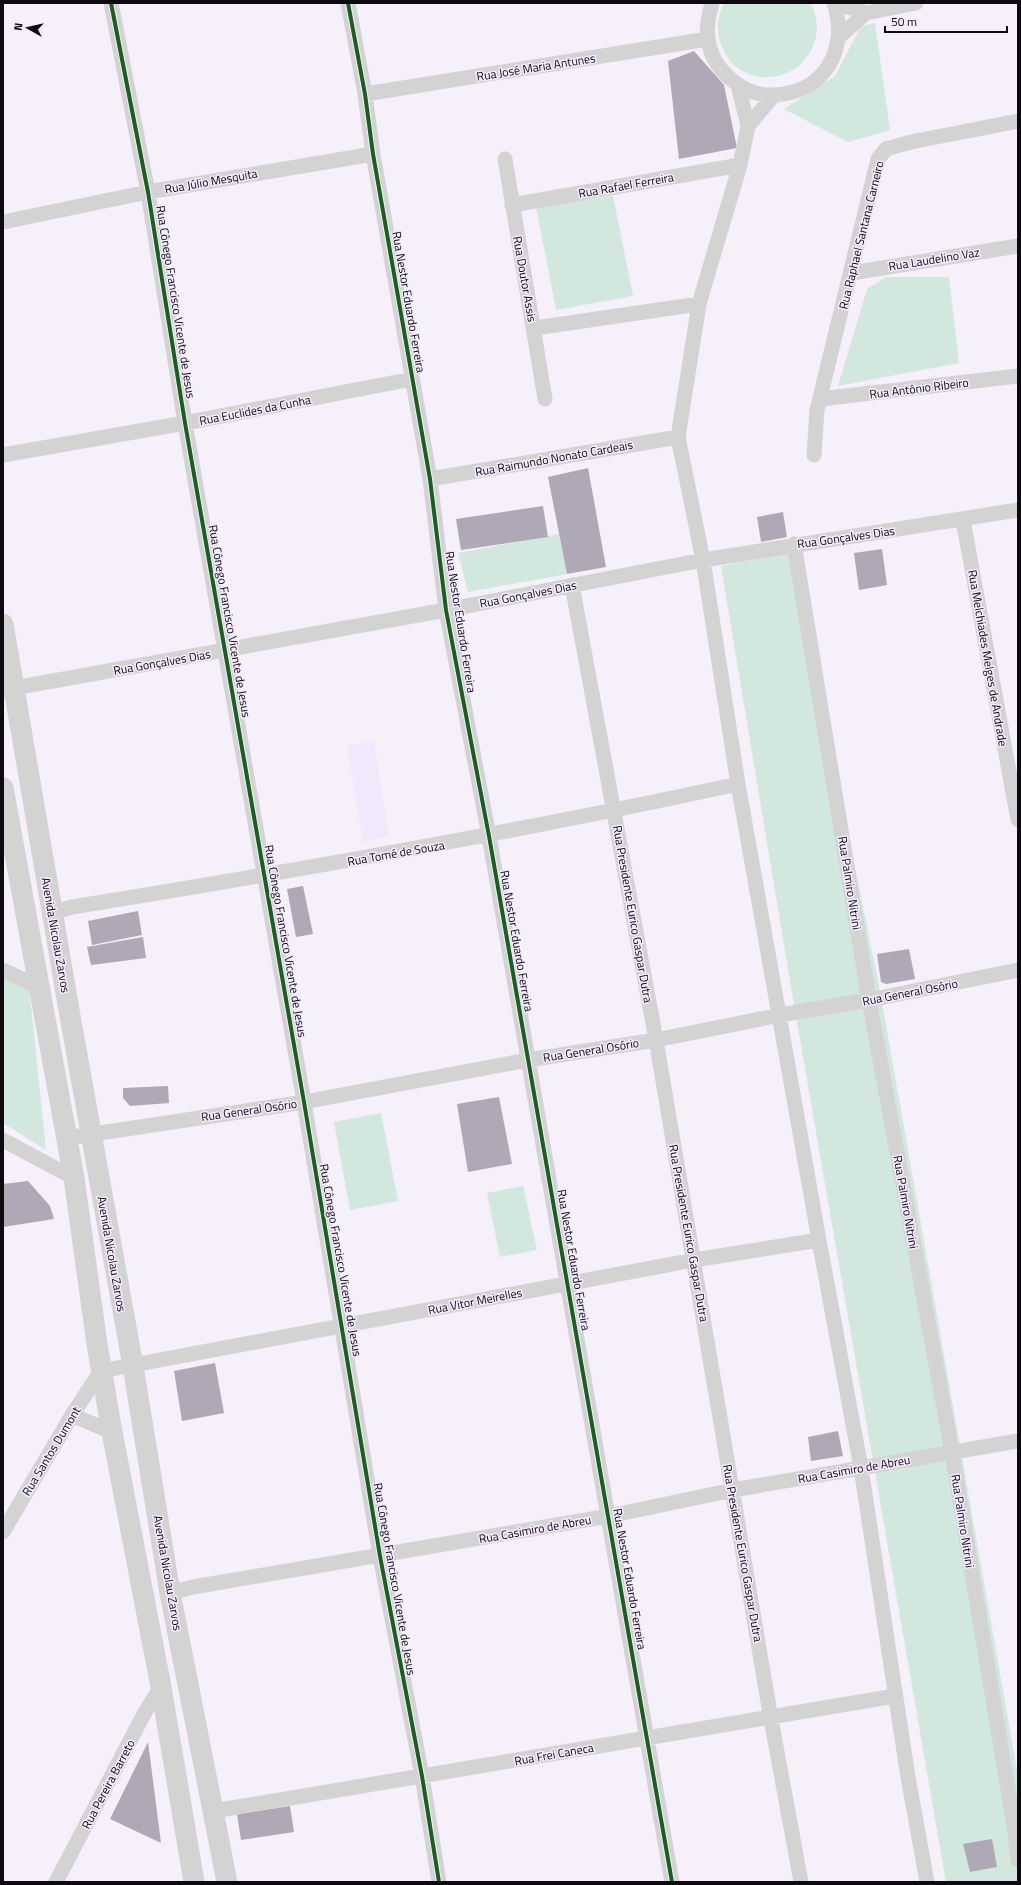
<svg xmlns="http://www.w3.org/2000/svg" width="1021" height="1885" font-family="'Titillium Web',sans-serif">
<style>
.built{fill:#f2e8fc}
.green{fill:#d2e7de}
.building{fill:#afa8b6}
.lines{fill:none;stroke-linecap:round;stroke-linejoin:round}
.minor{stroke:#d4d3d4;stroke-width:15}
.secondary{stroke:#d4d3d4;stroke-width:21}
.cycleway-casing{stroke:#f5ecfe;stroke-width:6}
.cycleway{stroke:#1b5e20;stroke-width:4}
.labels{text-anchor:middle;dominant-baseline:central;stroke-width:3;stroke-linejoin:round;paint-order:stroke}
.street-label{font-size:12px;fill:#0d0910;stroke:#f5ecfe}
</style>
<rect width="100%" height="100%" fill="#f5f0fa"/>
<!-- built -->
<path class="built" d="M374,741L389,837L363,841L347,746Z"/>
<!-- green -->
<path class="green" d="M725,3H810C815,10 817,20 817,29C813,84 739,96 721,44C716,31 717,15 725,3Z
M875,23L890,130L848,142L784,109L835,76L861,26Z
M613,196L633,296L556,310L536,206Z
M886,277H949L959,363L838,386L867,289Z
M559,534L567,574L468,592L458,553Z
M791,552L880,991L1018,1776V1882H946L794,1005L721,566Z
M3,972L29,986L46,1150L3,1123Z
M381,1113L398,1201L350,1210L334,1122Z
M523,1186L537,1250L500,1257L487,1193Z"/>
<!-- building -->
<path class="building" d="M694,51L724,85L737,148L679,159L668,61Z
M588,468L606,567L567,574L548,477Z
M543,506L548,537L461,550L456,519Z
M783,512L787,537L761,542L757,517Z
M882,549L887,585L859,590L854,553Z
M303,886L313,934L296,937L287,889Z
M138,911L142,935L92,945L88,921Z
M143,937L146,958L91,965L87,947Z
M909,949L915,979L886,984L881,982L877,954Z
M168,1086L169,1103L130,1106L123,1098V1088Z
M499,1097L512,1164L468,1172L457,1104Z
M28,1181L50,1206L54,1219L3,1227V1184Z
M215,1363L224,1413L182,1421L174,1371Z
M838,1431L843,1456L811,1461L808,1437Z
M148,1742L161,1843L110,1819Z
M290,1806L294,1832L241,1840L237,1814Z
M992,1839L997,1867L970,1872L963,1844Z"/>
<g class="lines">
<!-- minor -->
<path class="minor" d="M111,3L148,192L185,423L304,1102L380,1556L422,1776L439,1882
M348,3L365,94L373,154L430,479L446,610L489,836L672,1882
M712,3C709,15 706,26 708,39C712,70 743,97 775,95C825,92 849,49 834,3
M836,3L866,13L916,3
M839,37L866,13
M738,85L748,126L740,165L699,304L678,437L703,560L738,784L819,1240L861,1468L908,1777L927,1882
M365,94L708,39
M748,126L774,95
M505,159L545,399
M512,205L740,165
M3,222L148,192L373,154
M851,273L1018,246
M535,328L699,304
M820,399L1018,376
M3,455L185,423L412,379
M814,455L817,410L878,159L886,149L911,142L1018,121
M430,479L678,437
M963,520L1018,820
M794,544L869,1000L952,1452L1014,1825L1018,1860
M572,585L656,1040L771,1719L801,1882
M3,690L446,610L703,560L1018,510
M52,913L72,907C295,871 517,832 738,784
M3,970L39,987
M67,1138L304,1102L528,1060L656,1040L780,1015L869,1000L1018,970
M3,1140L74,1178
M72,1415L112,1432
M3,1532L72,1415L101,1371L694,1260L819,1240
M170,1593L193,1587L609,1516L733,1490L1018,1441
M214,1811L895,1696
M56,1882L145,1712L161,1687"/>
<!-- secondary -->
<path class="secondary" d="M3,624L70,1016L133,1366L170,1593L227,1882
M3,788L74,1178L97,1344L112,1432L161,1687L194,1882"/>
<defs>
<path id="cycleway" d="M111,3L148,192L185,423L304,1102L380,1556L422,1776L439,1882
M348,3L365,94L373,154L430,479L446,610L489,836L672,1882"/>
</defs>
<!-- cycleway casing -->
<use href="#cycleway" class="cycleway-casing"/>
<!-- cycleway -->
<use href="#cycleway" class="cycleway"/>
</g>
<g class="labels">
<!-- street labels -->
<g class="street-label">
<text transform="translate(536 67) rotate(-9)">Rua José Maria Antunes</text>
<text transform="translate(211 181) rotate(-10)">Rua Júlio Mesquita</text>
<text transform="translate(626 185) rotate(-10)">Rua Rafael Ferreira</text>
<text transform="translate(861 235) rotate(-76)">Rua Raphael Santana Carneiro</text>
<text transform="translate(934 259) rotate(-9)">Rua Laudelino Vaz</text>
<text transform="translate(525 279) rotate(80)">Rua Doutor Assis</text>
<text transform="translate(176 302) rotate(81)">Rua Cônego Francisco Vicente de Jesus</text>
<text transform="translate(409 302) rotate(80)">Rua Nestor Eduardo Ferreira</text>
<text transform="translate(919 388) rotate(-7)">Rua Antônio Ribeiro</text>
<text transform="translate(255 410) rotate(-11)">Rua Euclides da Cunha</text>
<text transform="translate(554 458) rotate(-10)">Rua Raimundo Nonato Cardeais</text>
<text transform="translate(846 537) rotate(-8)">Rua Gonçalves Dias</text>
<text transform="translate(528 594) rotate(-11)">Rua Gonçalves Dias</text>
<text transform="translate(230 621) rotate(80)">Rua Cônego Francisco Vicente de Jesus</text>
<text transform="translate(461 622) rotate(81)">Rua Nestor Eduardo Ferreira</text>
<text transform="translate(988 658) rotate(80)">Rua Melchiades Melges de Andrade</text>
<text transform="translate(162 662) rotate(-10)">Rua Gonçalves Dias</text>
<text transform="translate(396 853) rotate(-10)">Rua Tomé de Souza</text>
<text transform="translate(850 883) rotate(81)">Rua Palmiro Nitrini</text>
<text transform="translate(633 914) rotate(80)">Rua Presidente Eurico Gaspar Dutra</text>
<text transform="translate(56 935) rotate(80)">Avenida Nicolau Zarvos</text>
<text transform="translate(286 941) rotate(80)">Rua Cônego Francisco Vicente de Jesus</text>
<text transform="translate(517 941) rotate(80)">Rua Nestor Eduardo Ferreira</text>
<text transform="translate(910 992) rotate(-11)">Rua General Osório</text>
<text transform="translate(591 1050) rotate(-9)">Rua General Osório</text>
<text transform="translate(249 1110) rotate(-8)">Rua General Osório</text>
<text transform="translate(906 1202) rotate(80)">Rua Palmiro Nitrini</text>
<text transform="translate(689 1233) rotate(80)">Rua Presidente Eurico Gaspar Dutra</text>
<text transform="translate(112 1254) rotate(80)">Avenida Nicolau Zarvos</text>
<text transform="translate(341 1260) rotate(80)">Rua Cônego Francisco Vicente de Jesus</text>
<text transform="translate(574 1260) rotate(80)">Rua Nestor Eduardo Ferreira</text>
<text transform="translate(475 1301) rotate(-11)">Rua Vitor Meirelles</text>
<text transform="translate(51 1451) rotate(-59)">Rua Santos Dumont</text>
<text transform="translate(854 1469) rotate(-10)">Rua Casimiro de Abreu</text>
<text transform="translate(963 1521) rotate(81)">Rua Palmiro Nitrini</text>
<text transform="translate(535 1529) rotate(-10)">Rua Casimiro de Abreu</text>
<text transform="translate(743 1553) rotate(80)">Rua Presidente Eurico Gaspar Dutra</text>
<text transform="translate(168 1573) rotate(80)">Avenida Nicolau Zarvos</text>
<text transform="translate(395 1579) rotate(80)">Rua Cônego Francisco Vicente de Jesus</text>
<text transform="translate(630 1579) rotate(80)">Rua Nestor Eduardo Ferreira</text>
<text transform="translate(554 1754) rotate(-10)">Rua Frei Caneca</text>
<text transform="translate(108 1784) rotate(-62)">Rua Pereira Barreto</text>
</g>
</g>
<!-- border -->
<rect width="1021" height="1885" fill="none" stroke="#0d0910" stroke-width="8"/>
<!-- north arrow -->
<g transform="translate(28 28) rotate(278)" stroke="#f5ecfe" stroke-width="3" paint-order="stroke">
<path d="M0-3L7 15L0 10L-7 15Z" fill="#0d0910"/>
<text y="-6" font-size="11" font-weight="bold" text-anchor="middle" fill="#0d0910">N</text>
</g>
<!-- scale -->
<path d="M885 26v6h122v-6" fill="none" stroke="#0d0910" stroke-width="2"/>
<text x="891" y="26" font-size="12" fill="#0d0910" stroke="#f5ecfe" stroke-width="3" paint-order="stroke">50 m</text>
</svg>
